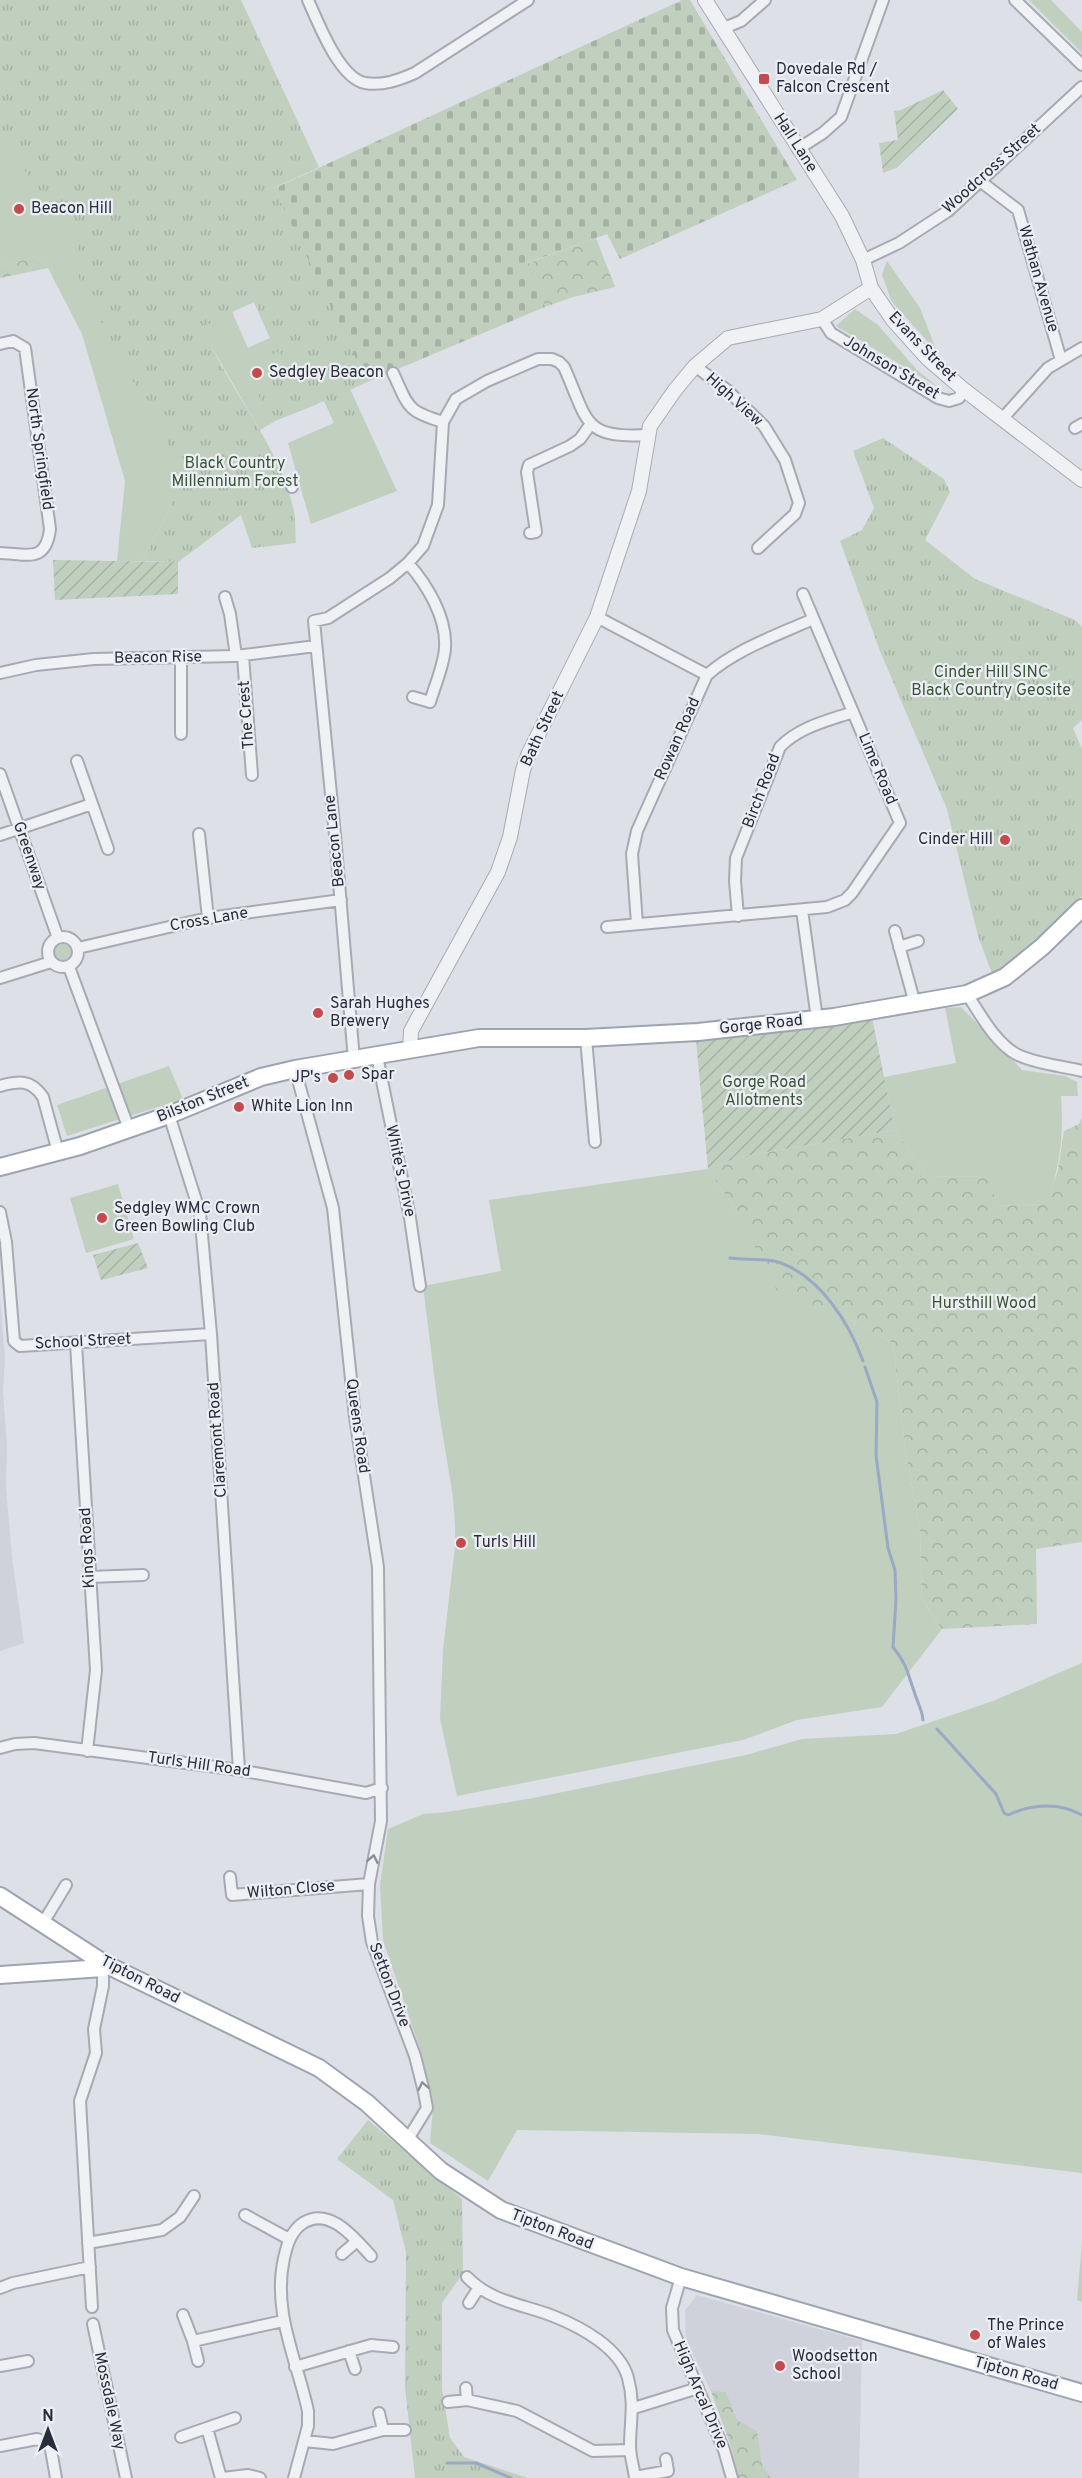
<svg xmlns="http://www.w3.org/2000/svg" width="1082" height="2478" font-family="Overpass,sans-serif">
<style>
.built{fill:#cfd2db}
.grass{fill:#c1cfbf;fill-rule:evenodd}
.forest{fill:url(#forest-crowns)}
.cemetery{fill:url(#cemetery-stones)}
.park{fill:url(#park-tufts)}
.garden{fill:url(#garden-furrows)}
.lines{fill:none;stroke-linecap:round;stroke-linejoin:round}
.stream{stroke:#9aa9c4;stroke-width:3}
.minor-casing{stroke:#a7aab3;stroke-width:14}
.tertiary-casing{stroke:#a7aab3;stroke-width:16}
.primary-casing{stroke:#9da3b1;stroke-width:20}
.minor{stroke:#eff1f5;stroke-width:10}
.tertiary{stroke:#eff1f5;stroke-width:14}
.primary{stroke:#fff;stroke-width:16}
.oneway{stroke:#8c8e98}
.poi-dot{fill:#c34a4d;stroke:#eceef4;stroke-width:2}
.labels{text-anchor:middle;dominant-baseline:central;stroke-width:4.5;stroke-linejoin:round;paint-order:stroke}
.poi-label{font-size:16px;fill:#282c3b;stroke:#eceef4;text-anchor:start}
.street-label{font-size:16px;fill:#282c3b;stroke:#eceef4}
.park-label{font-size:16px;fill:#385636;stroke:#eceef4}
</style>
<defs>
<pattern id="forest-crowns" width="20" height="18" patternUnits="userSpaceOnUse" patternTransform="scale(1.5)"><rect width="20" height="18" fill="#c1cfbf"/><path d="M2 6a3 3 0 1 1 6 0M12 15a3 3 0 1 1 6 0" fill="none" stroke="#a6b2a5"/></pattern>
<pattern id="cemetery-stones" width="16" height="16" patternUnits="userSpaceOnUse" patternTransform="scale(1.5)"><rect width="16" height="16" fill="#c1cfbf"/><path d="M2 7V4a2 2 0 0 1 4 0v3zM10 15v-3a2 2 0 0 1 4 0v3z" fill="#a6b2a5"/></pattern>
<pattern id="park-tufts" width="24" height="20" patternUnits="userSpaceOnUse" patternTransform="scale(1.5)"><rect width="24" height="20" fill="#c1cfbf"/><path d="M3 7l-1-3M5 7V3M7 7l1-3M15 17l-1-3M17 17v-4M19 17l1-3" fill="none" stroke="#a6b2a5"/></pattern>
<pattern id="garden-furrows" width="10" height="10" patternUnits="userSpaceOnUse" patternTransform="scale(1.5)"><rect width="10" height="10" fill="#c1cfbf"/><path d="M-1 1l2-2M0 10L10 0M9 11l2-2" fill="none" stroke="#a6b2a5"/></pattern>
</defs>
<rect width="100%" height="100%" fill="#dde0e6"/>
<!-- built -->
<path class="built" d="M0,1299L5,1358L3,1392L7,1446L6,1488L12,1557L24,1643L0,1651Z
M697,2295L862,2341L859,2478H738L732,2449L711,2391L686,2339L685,2310Z"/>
<!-- grass -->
<path class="grass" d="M0,0H106L318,404L277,420L260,430L211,346L177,494L143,561H117L125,481L82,334L48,268L35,256L3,267L0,263ZM254,302L270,338L248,348L232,312Z
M1029,0H1051L1082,32V53Z
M887,261L920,308L937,352L892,302L882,275Z
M855,309L878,325L917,370L938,387L836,326Z
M350,389L397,491L311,524L288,443L334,423Z
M53 954a10 10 0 1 1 20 0a10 10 0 1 1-20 0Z
M961,1007L1022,1070L1065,1076L1077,1082L1078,1096H1061C1064,1139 1060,1164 1047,1204L995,1206L990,1176L927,1177L895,1130L884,1077L956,1063L945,1008Z
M169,1066L183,1099L67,1136L57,1105Z
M708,1169L739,1215L846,1317L893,1343L905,1447L920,1531L922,1599L942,1629L882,1707L797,1720L743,1740L457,1796L440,1719L443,1650L455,1546V1526L453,1497L438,1406L423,1286L501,1271L489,1200Z
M118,1184L134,1239L86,1253L70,1198Z
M1082,1663V2173L757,2134L517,2130L488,2181L430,2143L433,2108L431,2092L419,2046L383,1940L380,1885L388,1829L423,1814L447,1812L528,1799L746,1755L802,1739L896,1734L993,1701Z
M1082,2243V2302L1077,2300Z"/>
<!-- forest -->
<path class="forest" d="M596,238L615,287L573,297L545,307L526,264Z
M35,256L48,268L0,278V263L3,267Z
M1082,1117V1542L1036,1549L1037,1624L942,1629L922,1599L920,1531L905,1447L893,1343L846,1317L777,1291L739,1215L708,1169L739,1157L895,1130L927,1177L990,1176L996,1206L1046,1204L1058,1170L1064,1131L1079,1124Z
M711,2391L726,2392L737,2420L757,2431L762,2465L771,2478H738L732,2449Z"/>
<!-- cemetery -->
<path class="cemetery" d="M682,0H690L797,180L620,259L607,234L527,263L545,307L367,382L273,189Z"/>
<!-- park -->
<path class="park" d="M0,0H241L319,167L274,188L367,382L350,390L361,414L334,423L324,401L277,420L253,389L289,370L279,351L256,363L248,348L270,338L254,302L232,311L234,315L202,326C228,390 279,443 294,511C296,521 295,533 296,543L252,548L241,515L178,562L143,561L177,494L166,438L117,353L73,266L80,240L58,220L0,134Z
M883,438L944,479L950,492L925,540L975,579L1075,620L1082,627V720L1073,728L1082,749V896L1065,916L993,976L978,936L947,809L880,651L840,541L862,530L874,508L853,451Z
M368,2120L462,2199L463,2273L442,2303V2389L450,2438L464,2457L528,2478H415L405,2387L406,2252L393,2200L337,2159Z"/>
<!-- garden -->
<path class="garden" d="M943,90L958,109L896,168L883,173L879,143L898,140L894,111L901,110Z
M53,560L178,562V594L55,600Z
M872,1018L895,1130L739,1157L708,1169L696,1040Z
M138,1243L148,1268L101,1280L93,1255Z"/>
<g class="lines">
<!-- stream -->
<path class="stream" d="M730,1258C746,1260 767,1258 781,1263C821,1278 849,1323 863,1361
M865,1367L877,1402L876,1455L888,1548L895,1570L896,1600L893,1647C908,1667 906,1669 914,1691C917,1702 922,1709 923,1720
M937,1729L996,1794L1004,1813L1008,1815C1032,1804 1059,1802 1082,1815
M447,2463H476L511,2478"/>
<defs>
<path id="minor" d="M308,0C318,22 339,78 365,83C383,86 399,80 415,73L528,0
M1015,0L1082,65
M724,28L741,21L765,0
M798,149L823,133L841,117L883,0
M980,181L1018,210L1061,360
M863,260L899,243L948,211L1082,87
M822,319L831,333L938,398L949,401L959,398L963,389
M0,344L13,341L25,348L50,529C46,563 28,554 0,553
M695,366L727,390L764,426L785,460L799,503L795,514L758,548
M393,373C409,407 406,411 443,422
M1003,418L1048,368L1082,348
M1075,428L1082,424
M291,482L292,487
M530,533L536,532L527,472L529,465L570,446L580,439L590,425
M408,563C427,585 447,617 445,648C444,665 435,685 430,702L413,697
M225,597L230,614L236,656
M597,617L707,675
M243,656L252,775
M181,658V734
M0,673L36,665L94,659L236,656L316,646
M77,761L108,849
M0,774L58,938
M199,834L208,918
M0,835L92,804
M802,910L817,1019
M738,916L735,881L736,858L780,747C799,727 827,721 853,712
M637,924L632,854L637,831L707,675C736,649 778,635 813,619
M607,927L827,907L845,900L852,893L900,823L803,594
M895,931L915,1004
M48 952a15 15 0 1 1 30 0a15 15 0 1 1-30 0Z
M899,947L918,941
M78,948L208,918L341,900
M69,967L129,1129
M0,978L51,962
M967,994C980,1014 996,1044 1018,1055C1037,1064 1062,1066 1082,1071
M586,1038L595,1142
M377,1056L410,1218L420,1286
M354,1060L335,835L314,621L328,618L390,578L408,563L423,546L438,505L443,422L456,399L487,381L538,359H552L559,362L564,367C588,420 582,439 647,435
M295,1069L333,1208L355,1417L378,1567L381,1821L369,1884L368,1916L372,1942L415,2056L424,2092L427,2108L408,2139
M0,1086C19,1081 31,1079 43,1097L58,1152
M169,1115L200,1213L211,1334L239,1770
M0,1212L6,1242L14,1341L20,1346L211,1334
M76,1344L96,1670L87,1751
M89,1577L143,1575
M0,1748L15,1744L34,1743L239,1770L366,1793L382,1788
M230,1877L232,1895L369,1884
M43,1923L66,1885
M245,2215L289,2239
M88,2243L162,2230L180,2217L194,2196
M342,2254L357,2241
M467,2277C491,2302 522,2304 553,2316C581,2327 620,2348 628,2378C635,2403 630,2422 630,2446C630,2457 634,2468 635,2478
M681,2277L672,2308L673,2330L724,2450L732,2478
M0,2288L13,2283L90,2267
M469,2303L478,2289
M92,2307L80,2101L96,2053L94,2029L103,1986V1968
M183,2315L193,2341L198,2361
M93,2324L126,2478
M193,2341L283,2321
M349,2351L355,2369
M0,2366L28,2361
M295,2367L371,2345L393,2347
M466,2388L467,2400
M448,2402L467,2400L517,2411L593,2451L630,2450
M634,2408L698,2388
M379,2413L383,2430
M207,2428L221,2478
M181,2437L235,2418
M305,2441L333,2444L383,2430H405
M0,2446L37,2439L50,2444L56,2478
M635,2477L668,2471L666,2459
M223,2478L248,2475L260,2478
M294,2478L308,2426V2411C297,2360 272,2312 284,2258C287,2245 291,2231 303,2223C330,2206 355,2239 371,2256"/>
<path id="tertiary" d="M705,0L842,216L863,260L871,288L893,320L928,359L963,389L1082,480
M410,1050L411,1031L498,872L510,837L523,770L529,753L597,617L639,491L650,426L675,390L695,366L728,338L822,319L871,288"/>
<path id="primary" d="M0,1167L80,1146L169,1115L261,1077L295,1069L479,1038H586L698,1032L834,1017L967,994L1005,977L1042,947L1082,908
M0,1896L105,1964L319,2068L367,2103L441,2171L501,2210L681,2277L1082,2393
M0,1975L103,1968L105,1964"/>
</defs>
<!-- minor casing -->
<use href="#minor" class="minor-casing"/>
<!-- tertiary casing -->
<use href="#tertiary" class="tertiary-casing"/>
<!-- primary casing -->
<use href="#primary" class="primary-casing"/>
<!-- minor -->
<use href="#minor" class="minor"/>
<!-- tertiary -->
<use href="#tertiary" class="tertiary"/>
<!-- primary -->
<use href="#primary" class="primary"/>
</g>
<!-- one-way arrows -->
<defs><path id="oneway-chevron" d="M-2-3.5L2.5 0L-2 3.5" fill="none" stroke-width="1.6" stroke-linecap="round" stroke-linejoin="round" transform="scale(1.5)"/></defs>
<g class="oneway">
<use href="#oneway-chevron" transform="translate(373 1859) rotate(-79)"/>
<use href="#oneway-chevron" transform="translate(423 2086) rotate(-102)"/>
</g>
<!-- markers -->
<g class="poi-dot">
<rect x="758" y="73" width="12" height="12" rx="3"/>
<circle cx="19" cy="209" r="6"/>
<circle cx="257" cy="373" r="6"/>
<circle cx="1005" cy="840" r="6"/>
<circle cx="318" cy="1013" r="6"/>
<circle cx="349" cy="1075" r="6"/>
<circle cx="333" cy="1078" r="6"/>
<circle cx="239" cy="1107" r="6"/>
<circle cx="102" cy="1218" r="6"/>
<circle cx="461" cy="1543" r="6"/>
<circle cx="975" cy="2335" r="6"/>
<circle cx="780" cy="2366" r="6"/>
</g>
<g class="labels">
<!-- poi labels -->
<g class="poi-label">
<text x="776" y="70">Dovedale Rd /<tspan x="776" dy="18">Falcon Crescent</tspan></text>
<text x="31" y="209">Beacon Hill</text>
<text x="269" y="373">Sedgley Beacon</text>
<text x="993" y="840" text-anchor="end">Cinder Hill</text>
<text x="330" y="1004">Sarah Hughes<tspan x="330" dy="18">Brewery</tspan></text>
<text x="361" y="1075">Spar</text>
<text x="321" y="1078" text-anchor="end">JP's</text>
<text x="251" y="1107">White Lion Inn</text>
<text x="114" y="1209">Sedgley WMC Crown<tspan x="114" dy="18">Green Bowling Club</tspan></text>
<text x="473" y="1543">Turls Hill</text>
<text x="987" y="2326">The Prince<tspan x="987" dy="18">of Wales</tspan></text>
<text x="792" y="2357">Woodsetton<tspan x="792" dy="18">School</tspan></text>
</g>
<!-- street labels -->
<g class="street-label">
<text transform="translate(795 143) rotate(57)">Hall Lane</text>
<text transform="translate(992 169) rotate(-42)">Woodcross Street</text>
<text transform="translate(1038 279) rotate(74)">Wathan Avenue</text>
<text transform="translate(922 347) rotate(46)">Evans Street</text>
<text transform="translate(891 368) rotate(31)">Johnson Street</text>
<text transform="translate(734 400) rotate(42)">High View</text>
<text transform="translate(39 449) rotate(82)">North Springfield</text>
<text transform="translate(158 658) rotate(-1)">Beacon Rise</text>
<text transform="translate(247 715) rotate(-94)">The Crest</text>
<text transform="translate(543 729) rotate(-65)">Bath Street</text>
<text transform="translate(678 739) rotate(-66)">Rowan Road</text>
<text transform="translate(877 769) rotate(67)">Lime Road</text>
<text transform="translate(762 791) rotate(-69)">Birch Road</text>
<text transform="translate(335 841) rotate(-96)">Beacon Lane</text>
<text transform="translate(29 856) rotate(71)">Greenway</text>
<text transform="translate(209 920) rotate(-10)">Cross Lane</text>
<text transform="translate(761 1025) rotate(-6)">Gorge Road</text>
<text transform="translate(203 1100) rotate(-22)">Bilston Street</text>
<text transform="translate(400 1171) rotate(78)">White's Drive</text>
<text transform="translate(83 1342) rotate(-3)">School Street</text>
<text transform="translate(357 1426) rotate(82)">Queens Road</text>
<text transform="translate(218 1440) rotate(-94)">Claremont Road</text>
<text transform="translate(88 1548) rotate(-93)">Kings Road</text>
<text transform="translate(199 1765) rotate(8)">Turls Hill Road</text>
<text transform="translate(291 1890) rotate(-5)">Wilton Close</text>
<text transform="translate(140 1980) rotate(27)">Tipton Road</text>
<text transform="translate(389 1985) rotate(69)">Setton Drive</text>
<text transform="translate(552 2230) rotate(21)">Tipton Road</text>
<text transform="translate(1016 2374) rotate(16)">Tipton Road</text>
<text transform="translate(700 2395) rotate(67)">High Arcal Drive</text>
<text transform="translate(109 2401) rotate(78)">Mossdale Way</text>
</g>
<!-- park labels -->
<g class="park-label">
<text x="235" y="464">Black Country<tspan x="235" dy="18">Millennium Forest</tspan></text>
<text x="991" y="673">Cinder Hill SINC<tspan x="991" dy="18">Black Country Geosite</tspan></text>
<text x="764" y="1083">Gorge Road<tspan x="764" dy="18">Allotments</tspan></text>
<text x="984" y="1304">Hursthill Wood</text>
</g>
</g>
<!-- north arrow -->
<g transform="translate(48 2430)" stroke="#eceef4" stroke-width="4.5" paint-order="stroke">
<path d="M0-4.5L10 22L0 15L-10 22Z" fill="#282c3b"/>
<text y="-9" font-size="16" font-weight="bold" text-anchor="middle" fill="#282c3b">N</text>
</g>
</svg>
